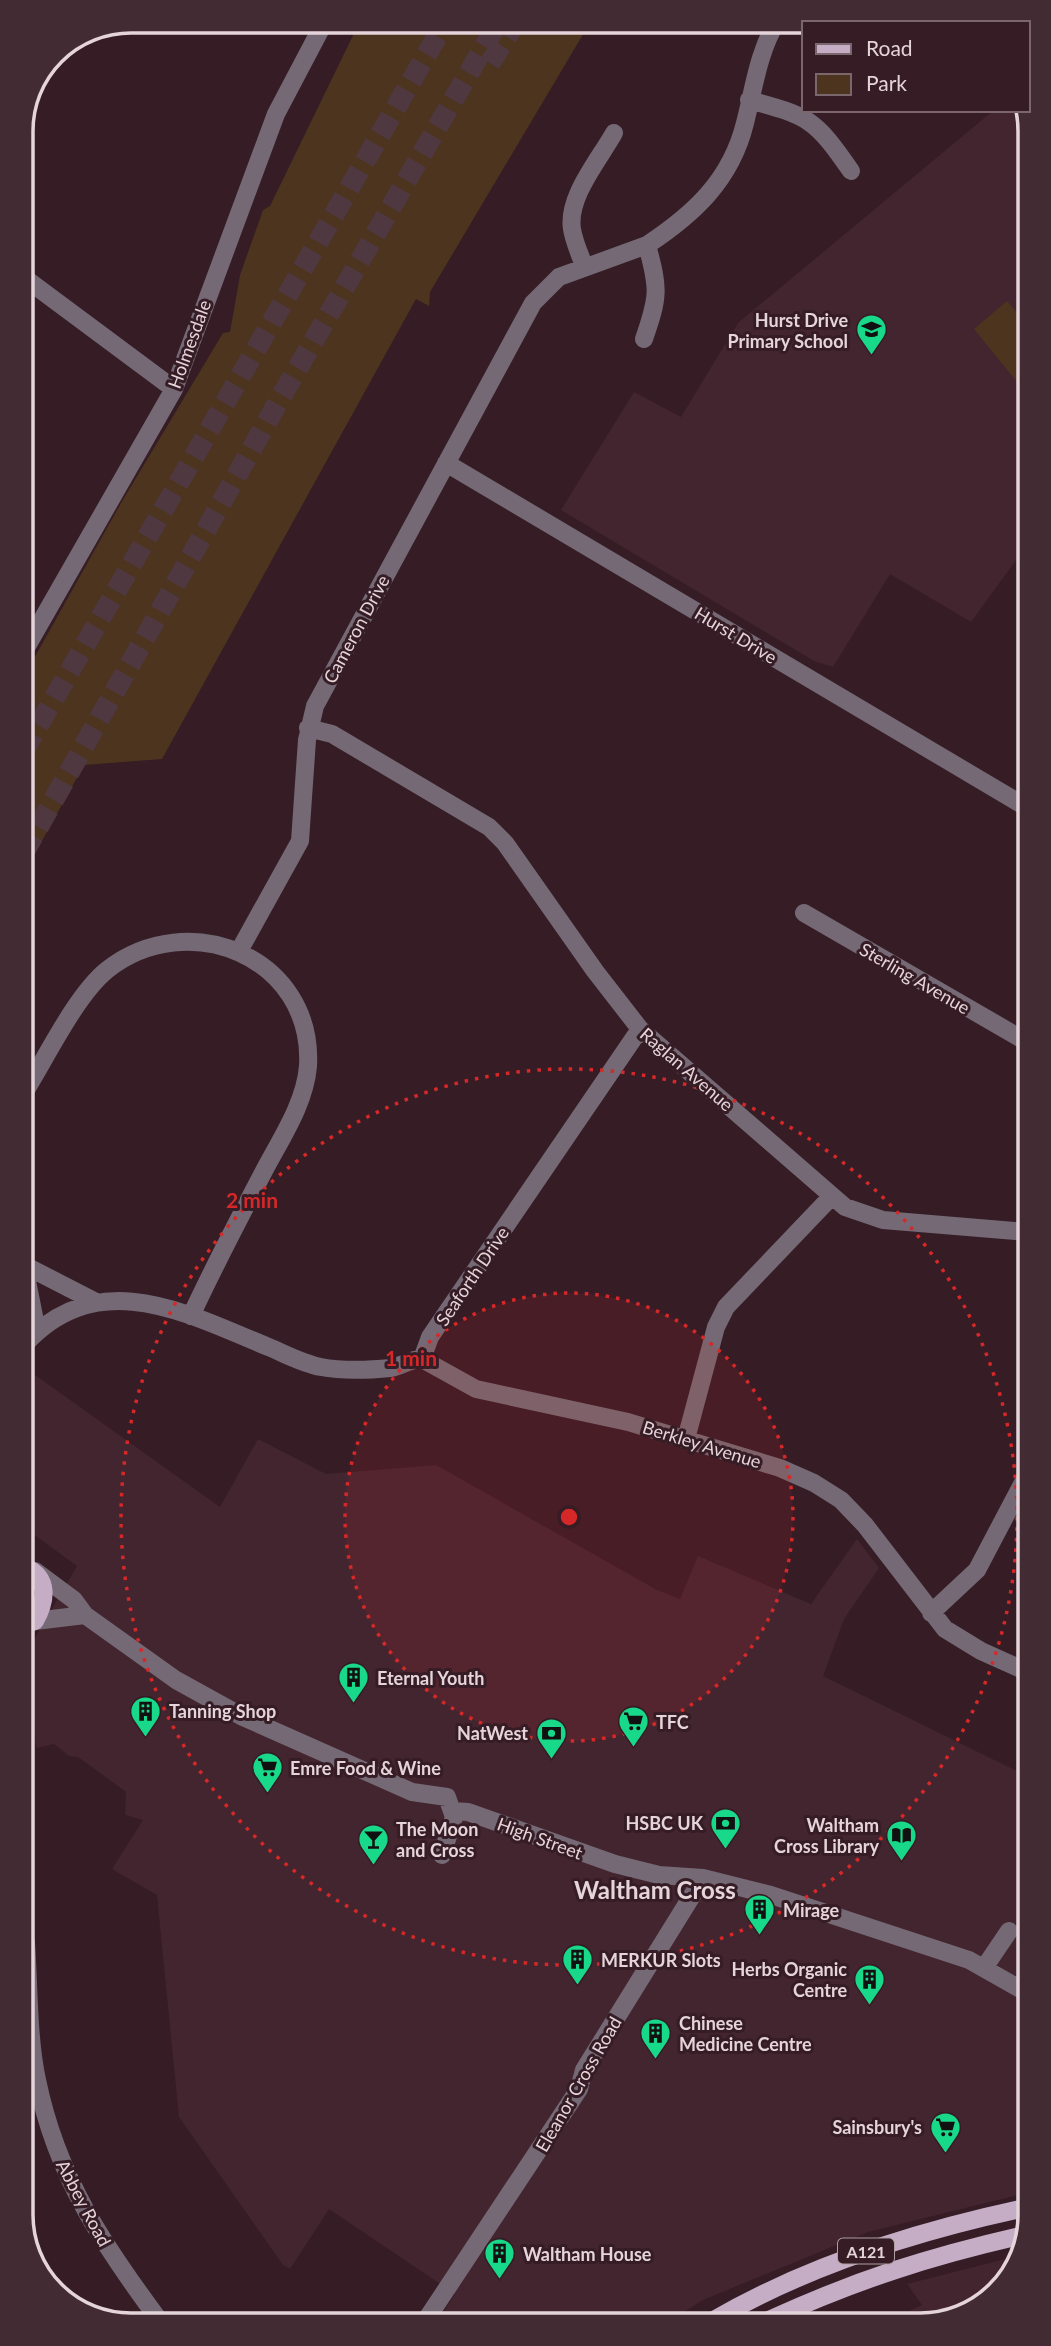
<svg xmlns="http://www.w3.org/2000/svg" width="1051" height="2346" font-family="Lato,sans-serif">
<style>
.built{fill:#43252f}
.green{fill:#4d341e}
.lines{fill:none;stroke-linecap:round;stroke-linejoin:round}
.highway-tunnel{stroke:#4f3840;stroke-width:21;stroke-dasharray:21 10;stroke-linecap:butt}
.minor{stroke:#746974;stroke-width:18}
.major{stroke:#c4adc5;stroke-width:18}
.ring{fill:none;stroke:#d62828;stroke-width:3.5;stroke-dasharray:3.5 7}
.labels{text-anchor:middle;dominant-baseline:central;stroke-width:6;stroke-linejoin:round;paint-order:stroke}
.shield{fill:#351c25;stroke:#b09da3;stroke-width:2}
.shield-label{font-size:16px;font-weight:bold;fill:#e5d4d9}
.poi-label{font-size:18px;font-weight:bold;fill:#e5d4d9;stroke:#351c25;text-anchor:start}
.street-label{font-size:18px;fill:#e5d4d9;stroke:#351c25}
.district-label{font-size:24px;font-weight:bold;fill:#e5d4d9;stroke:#351c25}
.rim{fill:none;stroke:#e5d4d9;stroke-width:3.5}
.centre{fill:#d62828;stroke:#351c25;stroke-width:3.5}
.ring-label{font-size:21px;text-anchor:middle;font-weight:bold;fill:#d62828;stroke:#351c25;stroke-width:6;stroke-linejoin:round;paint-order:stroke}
</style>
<rect width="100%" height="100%" fill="#351c25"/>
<!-- built -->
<path class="built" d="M994,110H1024L1025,548L971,622L890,574L833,667L814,661L561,510L634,392L681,417L738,323Z
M31,1372L220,1507L258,1439L326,1474L436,1465L657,1590L680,1599L698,1556L811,1604L857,1539L879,1568L844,1619L823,1676L1029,1777L1030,2192L868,2232L703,2300L669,2321L437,2323L455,2294L329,2209L290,2269L283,2265L179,2117L157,1895L112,1869L143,1820L125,1815L126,1792L78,1757L69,1756L54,1744L36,1748L29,1648L77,1566L25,1528V1383Z
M1017,2256L1011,2276L955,2319H891L922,2305L907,2284Z"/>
<!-- green -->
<path class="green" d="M360,21H591L430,292L429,306L416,299L162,759L84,765L23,875V678L121,503L223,333L230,332L240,275L263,210L270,206Z
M1007,301L1025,322V392L974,329Z"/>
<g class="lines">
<!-- highway-tunnel -->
<path class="highway-tunnel" d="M490,63L517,21
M23,752L446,21
M23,854L281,397L499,21"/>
<!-- minor -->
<path class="minor" d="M749,100C809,116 815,119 851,171
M584,266C580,254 574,242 572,229C567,197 599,160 614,133
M22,276L174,389
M644,339C659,296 659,289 647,245C694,214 731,180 745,123C754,88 758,53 777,21
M446,463L1026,807
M23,653L174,389L276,114L325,21
M308,728L332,734L489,827L505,843L595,971L640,1029L845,1207L883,1220L1027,1232
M804,913L1027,1042
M239,951L300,841L307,740L315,706L533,303L559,277L647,245
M24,1093C46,1058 76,995 107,970C188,906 314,957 308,1066C305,1103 282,1137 265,1169C240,1217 214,1266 191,1316
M24,1265L94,1301
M24,1266L37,1331
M25,1344C99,1264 188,1314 271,1348C287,1355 304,1364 321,1367C342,1371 370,1370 391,1368C402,1366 410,1359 422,1359L476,1389L628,1422L780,1468L814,1483L841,1500L865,1525L945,1629L981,1651L1028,1672
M422,1359L430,1337L640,1029
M686,1439L716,1327L726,1307L832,1196
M35,1571L74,1600L85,1615L176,1680L243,1717L412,1792L447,1797L454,1817L442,1855
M931,1613L977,1570L1028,1473
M35,1621L85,1615
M453,1811L468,1812L615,1864L659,1875L703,1878L771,1895L969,1960L1029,1994
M26,1942C29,1986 28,2038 37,2080C57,2178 104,2246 162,2324
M984,1968L1009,1931
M424,2323L579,2089L584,2070L703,1878"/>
<!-- major -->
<path class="major" d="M25,1567C50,1578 46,1601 35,1621L25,1625
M769,2320C856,2280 931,2256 1024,2235
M712,2321C810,2264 920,2230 1030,2207"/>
</g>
<!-- distance rings -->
<circle cx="569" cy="1517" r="224" fill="#d62828" fill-opacity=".12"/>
<g class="ring">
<circle cx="569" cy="1517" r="224"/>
<circle cx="569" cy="1517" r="448"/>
</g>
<!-- icons -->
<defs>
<symbol id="school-pin" viewBox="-11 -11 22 30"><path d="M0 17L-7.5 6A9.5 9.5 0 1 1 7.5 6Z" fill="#18d989" stroke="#351c25"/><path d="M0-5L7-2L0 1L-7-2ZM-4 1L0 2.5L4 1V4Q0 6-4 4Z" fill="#111"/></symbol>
<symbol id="building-pin" viewBox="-11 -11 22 30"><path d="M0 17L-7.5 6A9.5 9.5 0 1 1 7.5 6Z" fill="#18d989" stroke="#351c25"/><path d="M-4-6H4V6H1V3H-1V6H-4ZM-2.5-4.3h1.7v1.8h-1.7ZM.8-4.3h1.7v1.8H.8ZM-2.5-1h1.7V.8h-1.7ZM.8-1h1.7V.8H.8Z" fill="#111"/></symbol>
<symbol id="supermarket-pin" viewBox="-11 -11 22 30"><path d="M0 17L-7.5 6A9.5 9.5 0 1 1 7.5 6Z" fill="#18d989" stroke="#351c25"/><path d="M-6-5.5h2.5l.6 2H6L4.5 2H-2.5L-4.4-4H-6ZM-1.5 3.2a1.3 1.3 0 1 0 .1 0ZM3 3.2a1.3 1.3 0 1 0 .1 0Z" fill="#111"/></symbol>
<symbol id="bank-pin" viewBox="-11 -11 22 30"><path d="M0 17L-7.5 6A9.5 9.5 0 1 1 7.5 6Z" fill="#18d989" stroke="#351c25"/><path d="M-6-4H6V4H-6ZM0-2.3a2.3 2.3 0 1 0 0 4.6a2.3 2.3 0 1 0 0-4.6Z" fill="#111"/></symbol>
<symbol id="library-pin" viewBox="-11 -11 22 30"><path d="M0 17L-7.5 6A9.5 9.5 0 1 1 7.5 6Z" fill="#18d989" stroke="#351c25"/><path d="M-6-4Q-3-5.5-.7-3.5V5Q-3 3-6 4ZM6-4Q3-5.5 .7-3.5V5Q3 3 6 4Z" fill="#111"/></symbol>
<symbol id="bar-pin" viewBox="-11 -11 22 30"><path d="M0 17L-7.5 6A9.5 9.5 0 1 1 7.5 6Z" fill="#18d989" stroke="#351c25"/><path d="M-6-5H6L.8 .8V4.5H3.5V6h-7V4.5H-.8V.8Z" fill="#111"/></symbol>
</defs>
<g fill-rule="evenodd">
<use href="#school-pin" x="854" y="312" width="35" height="47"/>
<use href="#building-pin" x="336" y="1660" width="35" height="47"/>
<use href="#building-pin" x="128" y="1694" width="35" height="47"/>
<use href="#supermarket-pin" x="616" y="1704" width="35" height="47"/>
<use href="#bank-pin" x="534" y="1716" width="35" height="47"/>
<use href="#supermarket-pin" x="250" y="1750" width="35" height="47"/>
<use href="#bank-pin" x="708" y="1806" width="35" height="47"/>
<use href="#library-pin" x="884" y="1818" width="35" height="47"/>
<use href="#bar-pin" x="356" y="1822" width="35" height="47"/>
<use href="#building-pin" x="742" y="1892" width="35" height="47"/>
<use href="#building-pin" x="560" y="1942" width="35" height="47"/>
<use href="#building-pin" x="852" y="1962" width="35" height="47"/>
<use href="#building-pin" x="638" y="2016" width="35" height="47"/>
<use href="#supermarket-pin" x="928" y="2110" width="35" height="47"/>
<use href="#building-pin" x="482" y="2236" width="35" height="47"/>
</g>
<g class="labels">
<!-- shield labels -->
<rect class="shield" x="838" y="2238.5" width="56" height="25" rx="5"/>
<g class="shield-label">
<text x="866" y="2251">A121</text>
</g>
<!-- poi labels -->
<g class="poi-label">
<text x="848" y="320" text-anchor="end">Hurst Drive<tspan x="848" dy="21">Primary School</tspan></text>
<text x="377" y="1678">Eternal Youth</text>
<text x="169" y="1711">Tanning Shop</text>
<text x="656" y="1722">TFC</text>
<text x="528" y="1733" text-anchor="end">NatWest</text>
<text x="290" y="1768">Emre Food &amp; Wine</text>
<text x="703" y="1823" text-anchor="end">HSBC UK</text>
<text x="879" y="1825" text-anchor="end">Waltham<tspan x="879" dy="21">Cross Library</tspan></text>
<text x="396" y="1829">The Moon<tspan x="396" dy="21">and Cross</tspan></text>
<text x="783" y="1910">Mirage</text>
<text x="601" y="1960">MERKUR Slots</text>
<text x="847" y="1969" text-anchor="end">Herbs Organic<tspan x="847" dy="21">Centre</tspan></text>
<text x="679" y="2023">Chinese<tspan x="679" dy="21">Medicine Centre</tspan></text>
<text x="922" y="2127" text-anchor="end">Sainsbury's</text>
<text x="523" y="2254">Waltham House</text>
</g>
<!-- street labels -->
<g class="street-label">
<text transform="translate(189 344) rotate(-70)">Holmesdale</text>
<text transform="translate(356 629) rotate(-62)">Cameron Drive</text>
<text transform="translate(736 635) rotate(31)">Hurst Drive</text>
<text transform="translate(915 978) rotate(30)">Sterling Avenue</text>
<text transform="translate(687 1069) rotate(41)">Raglan Avenue</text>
<text transform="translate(472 1276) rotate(-56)">Seaforth Drive</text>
<text transform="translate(702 1444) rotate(17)">Berkley Avenue</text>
<text transform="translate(540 1838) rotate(20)">High Street</text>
<text transform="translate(578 2084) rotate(-60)">Eleanor Cross Road</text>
<text transform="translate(84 2203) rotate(62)">Abbey Road</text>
</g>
<!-- district labels -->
<g class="district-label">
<text x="655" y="1889">Waltham Cross</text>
</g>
</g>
<!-- crop -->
<path d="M0 0H1051V2346H0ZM131 33H920A98 98 0 0 1 1018 131V2215A98 98 0 0 1 920 2313H131A98 98 0 0 1 33 2215V131A98 98 0 0 1 131 33Z" fill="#432b33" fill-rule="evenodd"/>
<path class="rim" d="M131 33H920A98 98 0 0 1 1018 131V2215A98 98 0 0 1 920 2313H131A98 98 0 0 1 33 2215V131A98 98 0 0 1 131 33Z"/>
<circle cx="569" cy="1517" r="10" class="centre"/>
<g class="ring-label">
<text x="252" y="1208">2 min</text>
<text x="411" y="1366">1 min</text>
</g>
<!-- legend -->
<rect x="802" y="21" width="228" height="91" fill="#351c25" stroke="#7b666d" stroke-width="2"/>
<rect x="816" y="44" width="35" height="10" fill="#c4adc5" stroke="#7b666d" stroke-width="2"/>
<text x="866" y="56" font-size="21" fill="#e5d4d9">Road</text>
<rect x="816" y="74" width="35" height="21" fill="#4d341e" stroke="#7b666d" stroke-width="2"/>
<text x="866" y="91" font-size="21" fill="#e5d4d9">Park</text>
</svg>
